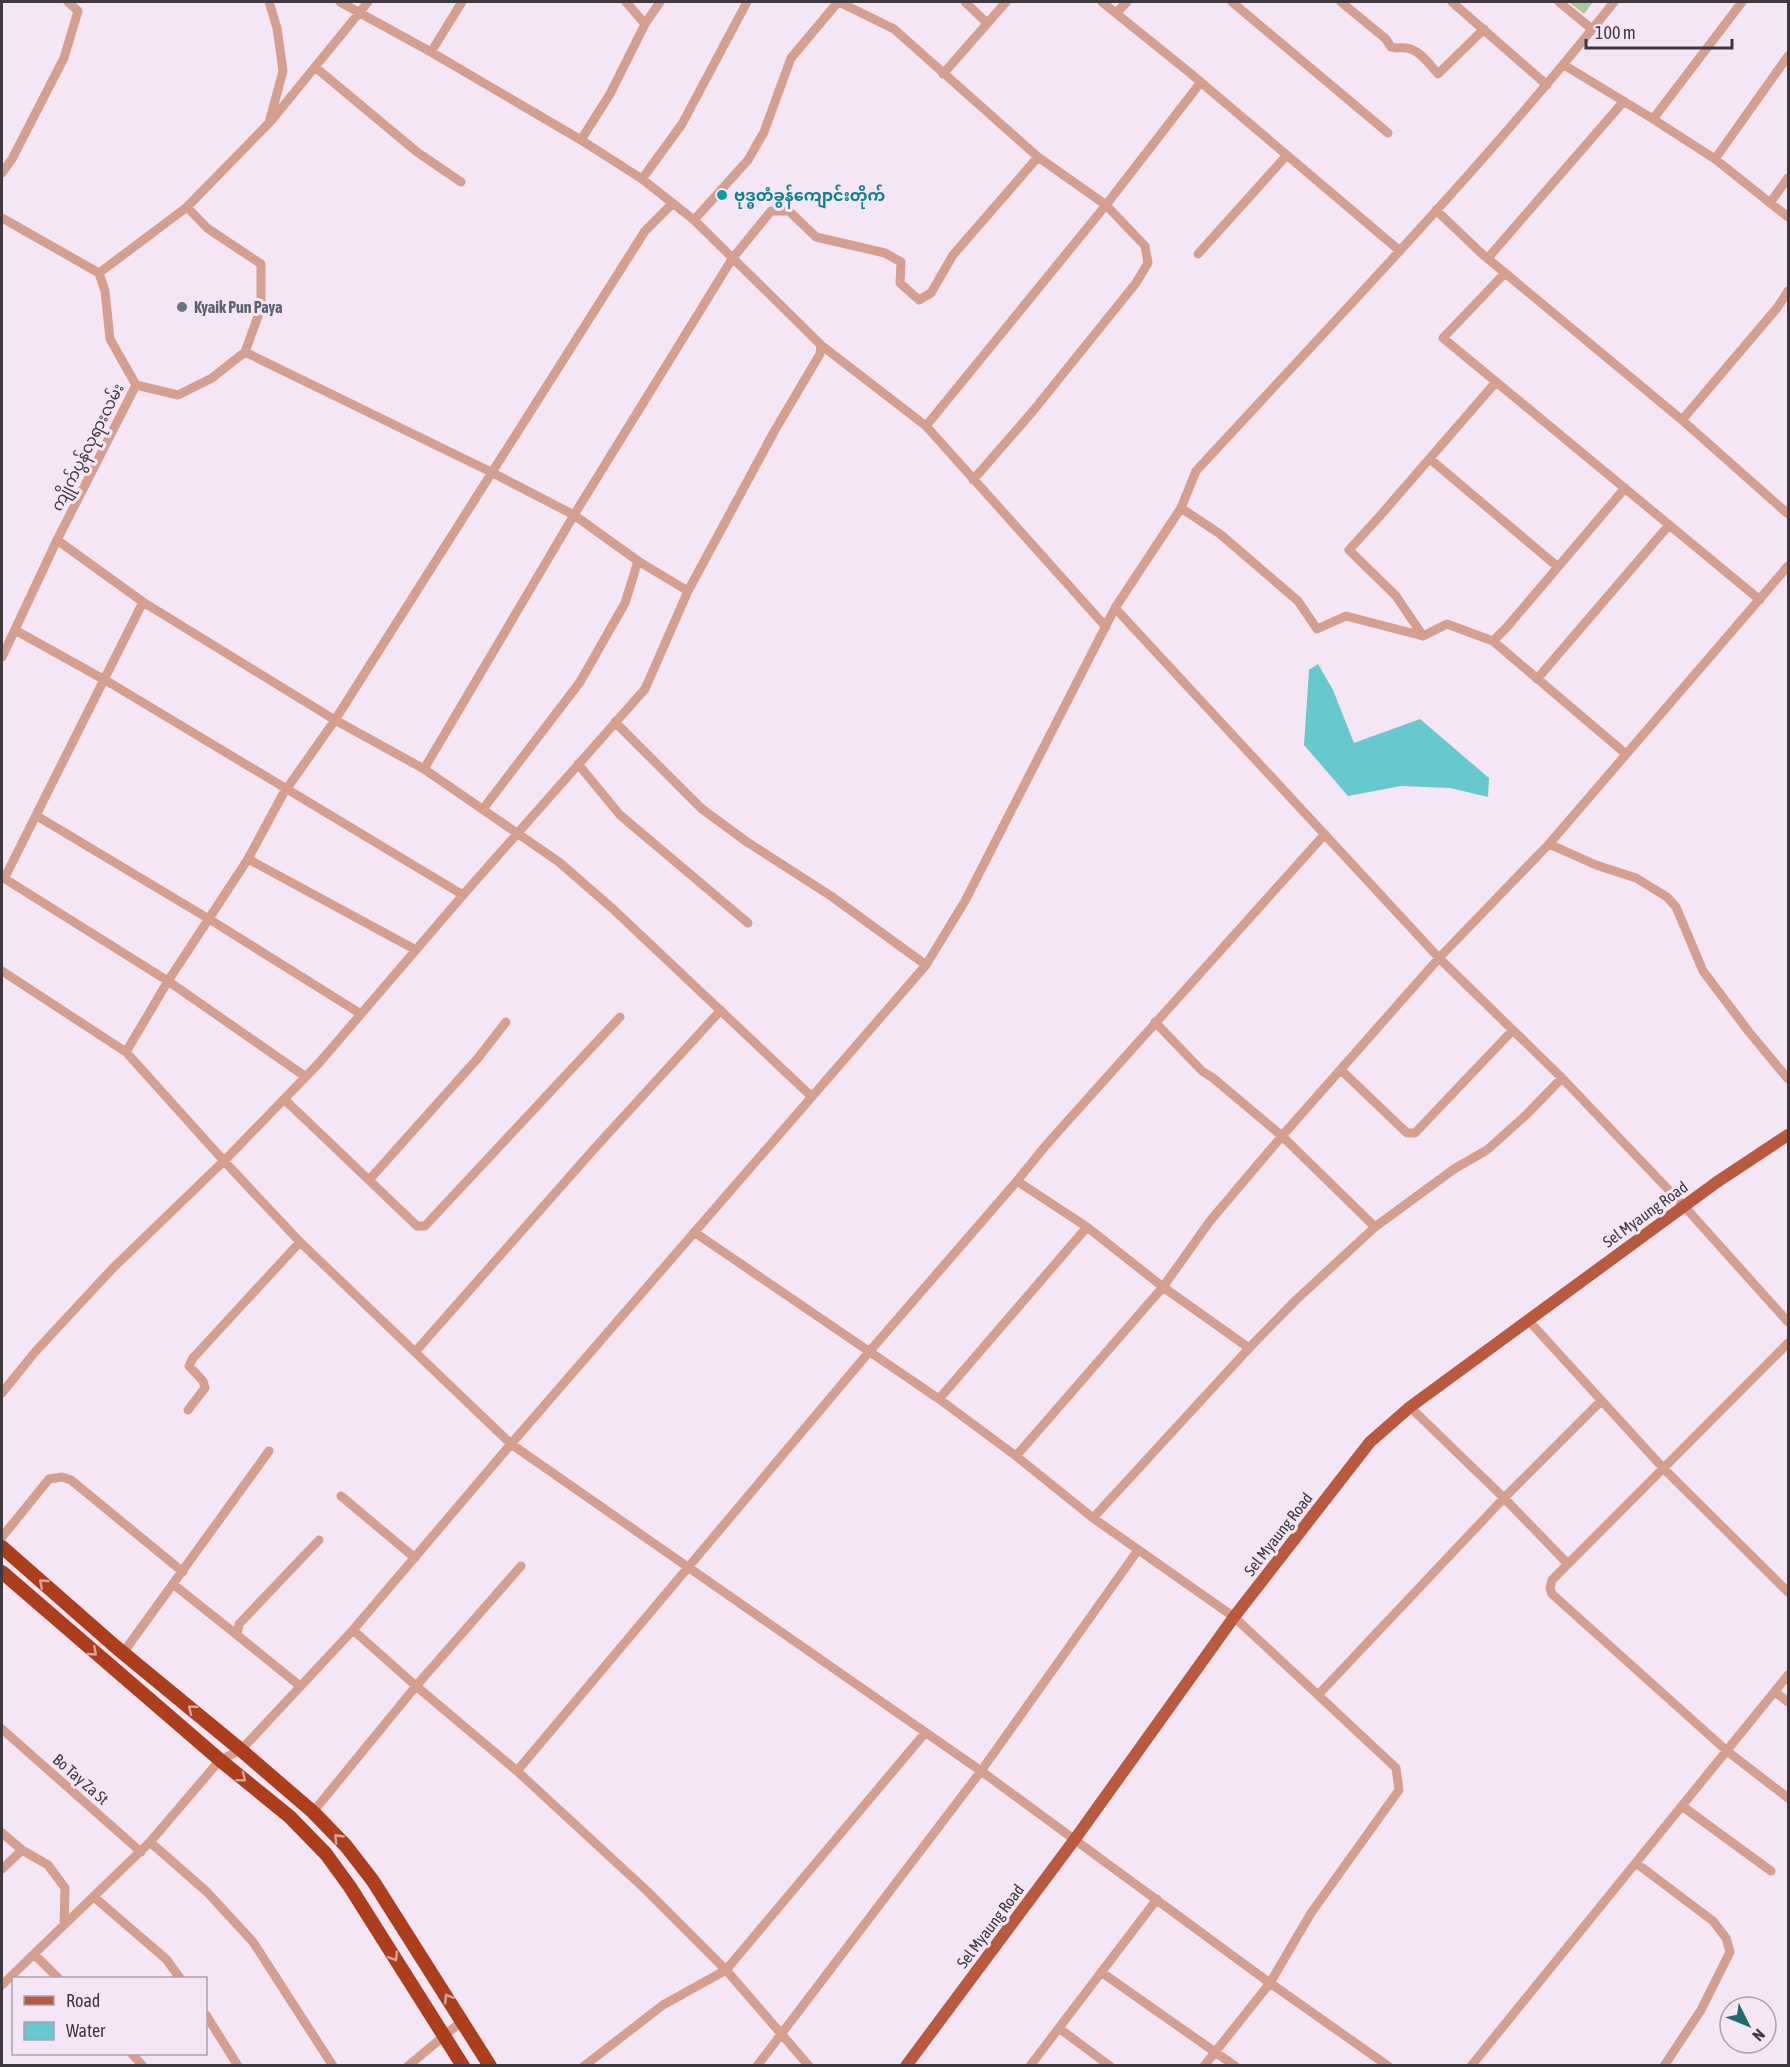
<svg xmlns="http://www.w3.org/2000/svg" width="1790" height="2067" font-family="'Asap Condensed','Noto Sans Myanmar',sans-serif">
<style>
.green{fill:#aace95}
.water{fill:#67c9cd}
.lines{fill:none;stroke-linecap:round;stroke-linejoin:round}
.minor{stroke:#d59f8f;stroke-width:9}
.major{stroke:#b95a3f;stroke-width:12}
.highway{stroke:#ac3e1b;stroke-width:14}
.oneway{stroke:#d8a39e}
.culture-dot{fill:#0f9aa8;stroke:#f5e6f6;stroke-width:2}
.worship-dot{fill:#6b7280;stroke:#f5e6f6;stroke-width:2}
.labels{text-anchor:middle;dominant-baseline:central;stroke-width:6;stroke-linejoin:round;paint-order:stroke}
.culture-label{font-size:16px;font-weight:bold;fill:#0d838f;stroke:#f5e6f6;text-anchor:start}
.worship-label{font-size:16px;font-weight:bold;fill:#5b616d;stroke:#f5e6f6;text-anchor:start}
.street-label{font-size:16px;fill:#3f393f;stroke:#f5e6f6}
</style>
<rect width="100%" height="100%" fill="#f5e6f6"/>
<!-- green -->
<path class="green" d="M1569,2H1593L1584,14Z"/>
<!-- water -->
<path class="water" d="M1318,664L1333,690L1354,743L1420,719L1489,778L1488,797L1450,788L1401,786L1348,796L1304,745L1309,670Z"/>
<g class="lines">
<!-- minor -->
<path class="minor" d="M340,2L431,52L581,140L642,179L694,220L821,345L926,426L1106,627
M626,2L645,24
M839,2L894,29L1038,157L1106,205L1145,246L1148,263L1136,283L1033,411L973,480
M965,2L987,23
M1102,2L1190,73L1400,251
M1232,2L1388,133
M1341,2L1386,39L1391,47C1397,49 1400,47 1406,48C1419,49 1430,65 1438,74L1484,29
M1452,2L1547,85
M1559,2L1592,29
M1116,13L1127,2
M431,52L462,2
M1564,65L1653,119L1715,159L1788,217
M315,67L417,152L461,182
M943,74L1006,2
M1653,119L1742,2
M271,121L368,2
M581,140L610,94L645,24L660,2
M1715,159L1788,56
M2,173L12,159L64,58L78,11L68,2
M642,179L682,124L747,2
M1770,203L1788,178
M187,207L207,228L261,264V308L245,352
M1436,210L1481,253L1682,420L1788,514
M2,218L99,273
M694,220L748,160L764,132L791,58L838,2
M1198,254L1287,155
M1488,258L1624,101
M1505,273L1443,338L1760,600
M1496,382L1379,517L1349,550L1396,596L1423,636L1447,624L1493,641L1626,754
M136,385L178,395L212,378L245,352L491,472L574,515L638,561L688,591
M1682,420L1777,308L1788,291
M926,426L1106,205L1201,82
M1430,459L1558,567
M1181,508L1220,534L1298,601L1317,629L1346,616L1423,636
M57,540L143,602L335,720L424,769L559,862L613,909L811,1096
M1115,608L1439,958L1562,1078L1684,1206L1788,1322
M15,630L112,684L463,895
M1493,641L1507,627L1625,488
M2,657L57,540L136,385L110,339L105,291L99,273L187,207L269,123L283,71L277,28L269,2
M1537,679L1669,525
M615,722L702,809L747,842L831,896L926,965
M578,764L620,815L748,923
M424,769L574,515L732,259L771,211H789L816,237L885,253L901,262L900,283L919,300L931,293L953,255L1038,157
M483,809L580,682L625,603L638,561
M37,816L209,919L361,1014
M1549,844L1596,865L1636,878L1667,897L1676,907L1703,971L1749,1032L1788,1079
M248,859L416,950
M2,877L168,981L306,1077
M4,879L143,602
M2,971L126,1052L224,1161L300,1242L511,1444L981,1771L1270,1983L1388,2066
M1155,1022L1202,1071L1213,1078L1282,1136L1375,1227
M126,1052L168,981L248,859L283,794L335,720L645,231L672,204
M1341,1070L1407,1133H1415L1513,1030
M284,1099L417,1226H425L620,1017
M369,1180L478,1058L506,1022
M1017,1181L1087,1227L1163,1287L1249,1348
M694,1232L939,1399L1016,1456L1093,1518L1234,1617L1318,1695L1504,1498L1601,1401
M1528,1320L1664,1469L1788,1592
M1788,1343L1552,1580L1550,1588L1552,1594L1727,1751L1788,1798
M415,1352L594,1149L721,1010
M2,1393L35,1352L113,1268L228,1157L319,1063L463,895L645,689L688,591L775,430L820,354L821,345
M939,1399L1087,1227
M1410,1407L1504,1498L1568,1564
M188,1410L205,1388L203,1381L189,1366L193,1358L300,1242
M1016,1456L1163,1287L1210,1221L1282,1136L1439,958L1549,844L1788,566
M341,1496L415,1558
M1093,1518L1252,1345L1296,1300L1375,1227L1454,1169L1487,1150L1526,1115L1562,1078
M2,1537L49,1479L62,1477L71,1480L183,1572
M173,1584L237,1635
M353,1630L416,1686L517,1771L646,1890L726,1970L809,2066
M123,1653L269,1451
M300,1686L237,1635L239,1624L319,1540
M1775,1692L1788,1702
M2,1729L141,1852
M517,1771L869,1352L1017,1181L1047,1144L1325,834
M1682,1806L1771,1871
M313,1812L416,1686L521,1566
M2,1833L22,1850L48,1865L65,1888L64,1925
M150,1842L207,1892L253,1942L333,2066
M1636,1863L1713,1921L1726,1938L1730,1952L1701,2010L1664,2066
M2,1869L22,1850
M94,1897L166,1959L180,1978
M1101,1972L1235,2066
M58,1978L34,1954L150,1842L220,1760L241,1750L353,1630L511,1444L926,965L965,901L1115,608L1181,508L1196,471C1338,317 1484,166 1614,2
M2,1985L34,1954
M206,2015L238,2066
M1060,2029L1110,2066
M132,2054L143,2066
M408,2066L462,2021
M584,2066L663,2005L726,1970L925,1733
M757,2066L981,1771L1138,1550
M1030,2066L1157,1899
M1204,2066L1270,1983L1311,1913L1399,1790L1396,1768L1318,1695
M1471,2066L1788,1675"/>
<!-- major -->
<path class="major" d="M906,2066L1075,1839L1234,1617L1370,1442L1410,1407L1717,1182L1788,1135"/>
<!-- highway -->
<path class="highway" d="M2,1547L117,1648L241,1750L313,1812L346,1846L373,1881L490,2066
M2,1572L220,1760L290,1817L326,1854L350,1887L463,2066"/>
</g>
<!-- one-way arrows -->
<defs><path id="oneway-chevron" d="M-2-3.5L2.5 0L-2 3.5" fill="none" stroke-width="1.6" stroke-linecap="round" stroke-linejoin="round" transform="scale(1.5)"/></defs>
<g class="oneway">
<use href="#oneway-chevron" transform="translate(43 1583) rotate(-139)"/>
<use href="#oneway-chevron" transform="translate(93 1652) rotate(41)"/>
<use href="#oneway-chevron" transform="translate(192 1709) rotate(-141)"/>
<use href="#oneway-chevron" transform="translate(242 1778) rotate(39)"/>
<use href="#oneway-chevron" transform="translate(338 1838) rotate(-134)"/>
<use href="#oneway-chevron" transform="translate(394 1957) rotate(58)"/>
<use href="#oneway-chevron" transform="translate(448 1998) rotate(-122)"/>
</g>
<!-- markers -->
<circle class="culture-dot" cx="722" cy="195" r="6"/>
<circle class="worship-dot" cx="182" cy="307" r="6"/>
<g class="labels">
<!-- culture labels -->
<g class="culture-label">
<text x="734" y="195">ဗုဒ္ဓတံခွန်ကျောင်းတိုက်</text>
</g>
<!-- worship labels -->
<g class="worship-label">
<text x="194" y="307">Kyaik Pun Paya</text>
</g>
<!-- street labels -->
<g class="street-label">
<text transform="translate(87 447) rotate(-63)">ကျိုက်ပွန်လုရားလမ်း</text>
<text transform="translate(1645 1214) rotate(-36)">Sel Myaung Road</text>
<text transform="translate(1278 1534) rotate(-52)">Sel Myaung Road</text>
<text transform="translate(81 1779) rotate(41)">Bo Tay Za St</text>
<text transform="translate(990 1926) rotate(-53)">Sel Myaung Road</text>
</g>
</g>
<!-- border -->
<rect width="1790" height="2067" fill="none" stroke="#3f393f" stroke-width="6"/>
<!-- legend -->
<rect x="12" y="1977" width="195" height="78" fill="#f5e6f6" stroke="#aca1ad" stroke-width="1.5"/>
<rect x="24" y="1996" width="30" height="9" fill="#b95a3f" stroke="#aca1ad" stroke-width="1.5"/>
<text x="66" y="2007" font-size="18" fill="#3f393f">Road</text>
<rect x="24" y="2022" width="30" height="18" fill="#67c9cd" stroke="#aca1ad" stroke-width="1.5"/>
<text x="66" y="2037" font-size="18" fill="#3f393f">Water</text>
<!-- north arrow -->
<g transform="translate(1748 2025) rotate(133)"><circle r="28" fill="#f5e6f6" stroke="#aca1ad" stroke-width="1.5"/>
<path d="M0-4.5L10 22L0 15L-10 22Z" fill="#1f6a73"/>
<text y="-9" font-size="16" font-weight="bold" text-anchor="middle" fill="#3f393f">N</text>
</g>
<!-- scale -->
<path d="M1586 39v9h146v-9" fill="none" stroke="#3f393f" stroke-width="3"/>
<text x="1595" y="39" font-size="18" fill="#3f393f" stroke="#f5e6f6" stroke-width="4.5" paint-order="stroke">100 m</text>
</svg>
